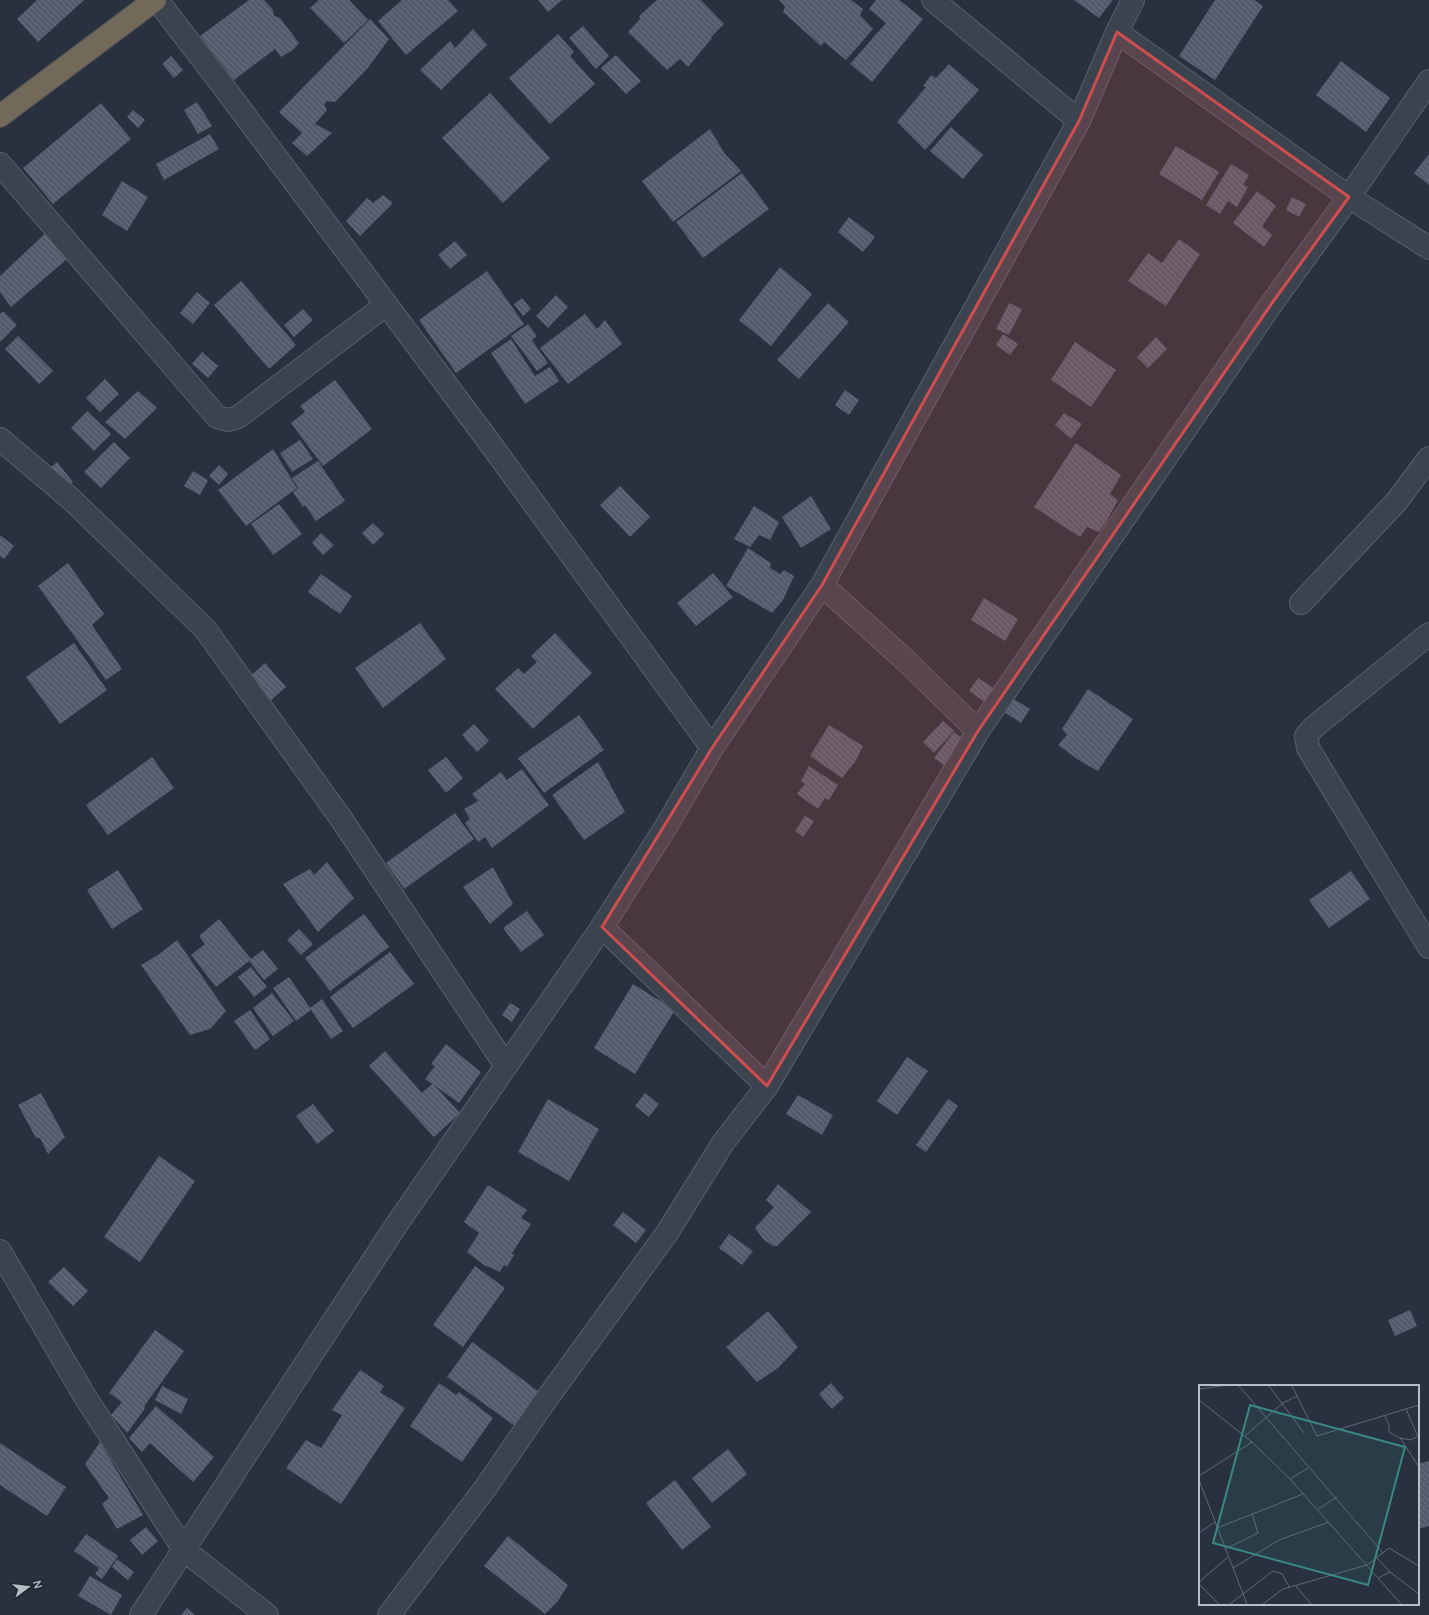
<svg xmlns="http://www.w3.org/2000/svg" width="1429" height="1615" font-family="Manrope,sans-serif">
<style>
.building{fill:url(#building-back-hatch)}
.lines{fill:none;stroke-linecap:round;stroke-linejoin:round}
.minor-casing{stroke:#59616b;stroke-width:24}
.highway-casing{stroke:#464e58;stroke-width:24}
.minor{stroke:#3b434e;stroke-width:22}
.highway{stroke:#736959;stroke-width:22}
.marked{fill:#ce4e50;fill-opacity:0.2;stroke:#ce4e50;stroke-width:3;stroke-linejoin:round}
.inset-road{fill:none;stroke:#626975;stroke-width:1}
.view{fill:#398884;fill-opacity:0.15;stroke:#398884;stroke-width:2}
.inset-edge{fill:none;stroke:#b8bec8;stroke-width:2}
</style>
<defs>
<pattern id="building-back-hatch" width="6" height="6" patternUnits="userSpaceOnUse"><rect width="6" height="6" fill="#535c6b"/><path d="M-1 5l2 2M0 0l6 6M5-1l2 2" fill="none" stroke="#6a727f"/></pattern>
</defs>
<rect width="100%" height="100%" fill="#28313d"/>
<!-- building -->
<path class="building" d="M37,0H84L38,42L17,19Z
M249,0H264L273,10L274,16L280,18L299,43L293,50L281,57L275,49L234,80L200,36Z
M319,0H349L368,20L344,43L310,8Z
M402,0H448L458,11L406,55L378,21Z
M538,0H562L548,12Z
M657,0H701L724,24L711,37L712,38L688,67L680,59L667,70L628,32L640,19L639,16Z
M779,0H851L863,9L860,15L873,29L846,60L824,42L821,46L783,12L785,6Z
M876,0H899L923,19L872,82L850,64L886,23L869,9Z
M1074,0H1111L1112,1L1099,18Z
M1215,0H1254L1263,6L1215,80L1179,56Z
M370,19L389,39L367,69L335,102L327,101L324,104L327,110L315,124L332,133L307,156L292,143L302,133L279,112Z
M583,26L609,56L596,69L569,38Z
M473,29L487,45L441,90L420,70L450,41L455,48Z
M558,34L574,52L570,56L595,84L550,124L509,78Z
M616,55L641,81L626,94L601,68Z
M171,56L183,70L174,78L162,64Z
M1341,61L1390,98L1366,132L1316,95Z
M949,64L979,90L925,150L897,122L926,87L923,86L931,75L936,78Z
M490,93L550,158L503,203L442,138Z
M197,102L212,126L198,134L184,110Z
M101,103L131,139L53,204L23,168Z
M133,110L145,120L138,128L127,117Z
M951,127L983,155L963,179L930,151Z
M710,129L725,154L741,171L673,222L642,181Z
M210,134L219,149L164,180L156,164Z
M1176,146L1219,172L1202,200L1159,174Z
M1429,154V185L1414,173Z
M1231,164L1249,175L1243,185L1248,187L1237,207L1228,201L1220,214L1206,205Z
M742,173L769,209L703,258L676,222Z
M122,181L148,197L127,231L102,215Z
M1257,191L1276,206L1262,226L1272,235L1264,247L1233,223Z
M383,195L393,203L360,236L346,221L367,198L373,203Z
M1292,197L1306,204L1299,217L1286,210Z
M849,217L875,237L863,252L838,232Z
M52,227L73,254L11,307L0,292V276Z
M1179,239L1200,254L1166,306L1128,281L1148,253L1162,263Z
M455,241L467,255L450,269L438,255Z
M780,267L812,294L771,346L739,320Z
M487,271L524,324L456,373L419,320Z
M241,281L296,345L269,369L214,305Z
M197,292L210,303L193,324L180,313Z
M556,295L568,307L548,328L536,316Z
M522,298L531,309L523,316L514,304Z
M828,303L849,322L799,379L777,360Z
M1009,303L1022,309L1009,335L996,329Z
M303,309L313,320L294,337L284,325Z
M3,311L17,325L0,342V314Z
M585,314L597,329L605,320L622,344L568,384L540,348Z
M528,324L537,336L532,340L548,363L537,371L511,336Z
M1003,334L1018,344L1010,355L996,345Z
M18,336L53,371L39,384L5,349Z
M1156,337L1167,349L1148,368L1137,357Z
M511,339L535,376L550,367L559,381L525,404L491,353Z
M1075,342L1116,370L1091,407L1051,380Z
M202,352L218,366L208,378L192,364Z
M105,379L119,394L100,412L86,398Z
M335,380L372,429L323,466L291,423L305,412L300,406Z
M845,390L859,400L849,415L835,405Z
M138,391L157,408L125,439L105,422Z
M87,411L111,434L94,451L71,428Z
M1064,413L1082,424L1071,439L1055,425Z
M300,440L313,459L292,472L280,453Z
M114,442L130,458L101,488L84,472Z
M1076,443L1121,475L1110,494L1118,500L1108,519L1099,532L1087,527L1080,537L1034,507Z
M273,449L297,488L246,526L218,490Z
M318,461L345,501L316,521L305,505L303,507L293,492L298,488L292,478Z
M57,462L73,482L61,493L44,473Z
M219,465L228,474L219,485L209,476Z
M193,471L208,480L200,495L184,486Z
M620,486L650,517L630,537L600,505Z
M811,496L831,529L801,548L782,517Z
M279,504L302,534L273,555L251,524Z
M754,506L779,522L770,540L759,535L750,547L734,539Z
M373,523L384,534L373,545L362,533Z
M321,533L334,545L323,555L312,543Z
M0,535L14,546L4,559L0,556Z
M748,548L771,563L770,568L780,574L784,570L794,576L783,600L772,613L726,586Z
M68,563L104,614L92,625L122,669L106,680L38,586Z
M713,573L733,597L696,626L677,603Z
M321,574L352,596L340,614L308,592Z
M984,598L1018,619L1005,641L971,620Z
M420,623L446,659L383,708L355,668Z
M555,633L592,673L533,729L495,689L518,668L524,674L537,662L531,656Z
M74,643L107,690L60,724L26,677Z
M265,663L286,687L270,701L249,677Z
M978,678L1003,694L994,708L969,691Z
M1088,689L1133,719L1098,771L1080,761L1058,745L1067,735L1062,729Z
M1007,695L1030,709L1021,723L998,708Z
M579,715L604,750L544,793L518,758Z
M943,721L954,731L934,753L923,742Z
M474,724L489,741L477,752L462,735Z
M829,725L863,746L855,762L842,778L810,756Z
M954,732L965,741L945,766L934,758Z
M152,757L174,788L108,835L86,805Z
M446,757L463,778L446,793L428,770Z
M598,762L625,812L584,840L552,795Z
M809,766L838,785L829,800L825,798L818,809L797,794L805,784L801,781Z
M522,769L549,805L492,848L485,837L478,842L465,823L470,819L464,809L478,801L472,794L501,772L507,780Z
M455,813L474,839L404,889L386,863Z
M805,816L814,821L803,837L795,831Z
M327,862L354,898L318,932L283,884L310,869L314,875Z
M493,867L513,904L490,924L463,887Z
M118,870L143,909L112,929L87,890Z
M1351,871L1370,899L1329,928L1309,900Z
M527,911L544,935L521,952L503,928Z
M364,914L389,947L330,991L305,958Z
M219,919L251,959L263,950L278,969L264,980L249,961L216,987L191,955L205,944L199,936Z
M299,929L313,944L301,955L287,940Z
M177,940L226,1011L210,1029L190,1035L141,965L158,955Z
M390,952L414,984L353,1028L330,997Z
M251,967L267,987L254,997L238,977Z
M289,977L310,1008L322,999L343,1031L331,1039L311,1010L296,1021L273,988Z
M633,984L675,1010L635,1074L594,1048Z
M272,993L294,1021L273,1036L253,1008Z
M510,1003L520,1009L512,1022L502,1015Z
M250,1010L270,1039L255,1050L234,1021Z
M446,1044L481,1072L459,1103L434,1085L460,1113L434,1137L369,1066L385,1051L422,1093L432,1084L425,1079L435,1066L431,1064Z
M907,1057L928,1071L897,1115L877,1101Z
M41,1093L65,1137L48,1154L40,1138H36L18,1105Z
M645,1093L659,1104L649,1117L635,1106Z
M798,1095L833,1115L822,1135L786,1114Z
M548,1099L599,1129L569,1181L518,1152Z
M948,1099L958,1106L926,1152L916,1145Z
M313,1104L334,1131L317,1144L296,1116Z
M159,1156L195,1181L140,1262L104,1237Z
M778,1184L811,1212L777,1246H773L764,1240L755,1228L774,1207L766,1200Z
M488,1185L527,1210L521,1218L531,1224L512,1253L514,1255L507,1267L504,1265L500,1272L484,1265L467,1252L479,1233L464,1222Z
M623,1212L646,1230L636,1243L613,1225Z
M729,1234L753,1251L742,1265L719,1248Z
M475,1266L505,1288L463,1347L433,1325Z
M64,1267L88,1291L73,1306L48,1282Z
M1410,1310L1417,1326L1395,1336L1388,1320Z
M768,1311L798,1347L778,1368L757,1382L726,1347Z
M155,1330L184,1351L145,1405L144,1410L127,1433L111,1415L122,1402L109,1393Z
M472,1342L539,1392L515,1426L447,1377Z
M360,1370L384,1386L380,1392L405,1408L341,1504L286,1468L306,1440L321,1448L342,1415L332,1410Z
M439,1383L456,1395L459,1392L493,1418L462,1462L410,1426Z
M831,1383L844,1398L832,1409L819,1394Z
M162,1386L188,1399L181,1414L155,1400Z
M156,1406L214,1457L193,1482L150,1443L142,1452L129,1438Z
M100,1442L143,1515L117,1529L102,1504L109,1498L85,1464Z
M0,1443L66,1487L47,1516L0,1485Z
M728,1449L747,1474L712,1503L692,1478Z
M1429,1461V1526L1418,1529V1464Z
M675,1480L711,1527L682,1550L646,1503Z
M146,1527L158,1541L142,1555L130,1540Z
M86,1534L118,1556L102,1579L95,1574L99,1568L74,1551Z
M508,1536L568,1585L558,1601L545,1614L484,1566Z
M117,1559L134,1572L128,1580L112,1567Z
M90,1576L122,1595L111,1615L78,1596Z
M187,1608L195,1615H181Z"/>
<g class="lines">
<defs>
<path id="minor" d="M157,0L223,86L484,435L712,748
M933,0L1079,121
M1117,32L1349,197L1429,248
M0,164L217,417L228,420L238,417L386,305
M0,439L71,499L205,629L340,817L506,1066
M822,585L904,659L978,731
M1301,603L1397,501L1429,458
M1429,634L1314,727L1306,736L1308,748L1429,947
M602,927L767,1086
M0,1251L84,1395L184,1550L267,1615
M141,1615L397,1224L602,927L664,830L712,748L822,585L1079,121L1117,32L1133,0
M389,1615L486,1487L543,1404L667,1233L723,1143L767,1086L978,731L1272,303L1349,197L1429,81"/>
<path id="highway" d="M0,116L155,0"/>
</defs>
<!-- minor casing -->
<use href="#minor" class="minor-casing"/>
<!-- highway casing -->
<use href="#highway" class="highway-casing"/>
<!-- minor -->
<use href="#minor" class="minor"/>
<!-- highway -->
<use href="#highway" class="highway"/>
</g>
<!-- marked area -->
<path class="marked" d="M1117,32L1349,197L1272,303L978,731L767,1086L602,927L712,748L822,585L1079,121Z"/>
<!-- overview -->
<g transform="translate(1199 1385)">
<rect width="220" height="220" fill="#28313d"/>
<path class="inset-road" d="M40,1L184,168M70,1L105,48M93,1L118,51L220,20M0,4L22,1M0,15L53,57L91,94L202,219M207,24L220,54M186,31L190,40V47L201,53L220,82M46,51L84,18L98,11M201,53L212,55L219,51M0,91L53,57M91,94L109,83M0,95L48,219M119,124L138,112M18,143L104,109M0,148L16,137M26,164L59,148L53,129M178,173L191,187L220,209M34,183L80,155L130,137M179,193L191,187M0,197L29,172M0,199L20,219M97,201L112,219M31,219L74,186L83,189L91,203M64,219L84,204L168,180L190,163L220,181"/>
<path class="view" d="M51,20L206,62L169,200L14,158Z"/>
<rect width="220" height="220" class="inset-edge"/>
</g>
<!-- north arrow -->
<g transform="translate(28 1587) rotate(75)" stroke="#202833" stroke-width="3" paint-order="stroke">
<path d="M0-3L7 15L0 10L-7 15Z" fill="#b8bec8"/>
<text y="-6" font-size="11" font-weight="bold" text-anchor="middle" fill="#b8bec8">N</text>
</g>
</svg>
